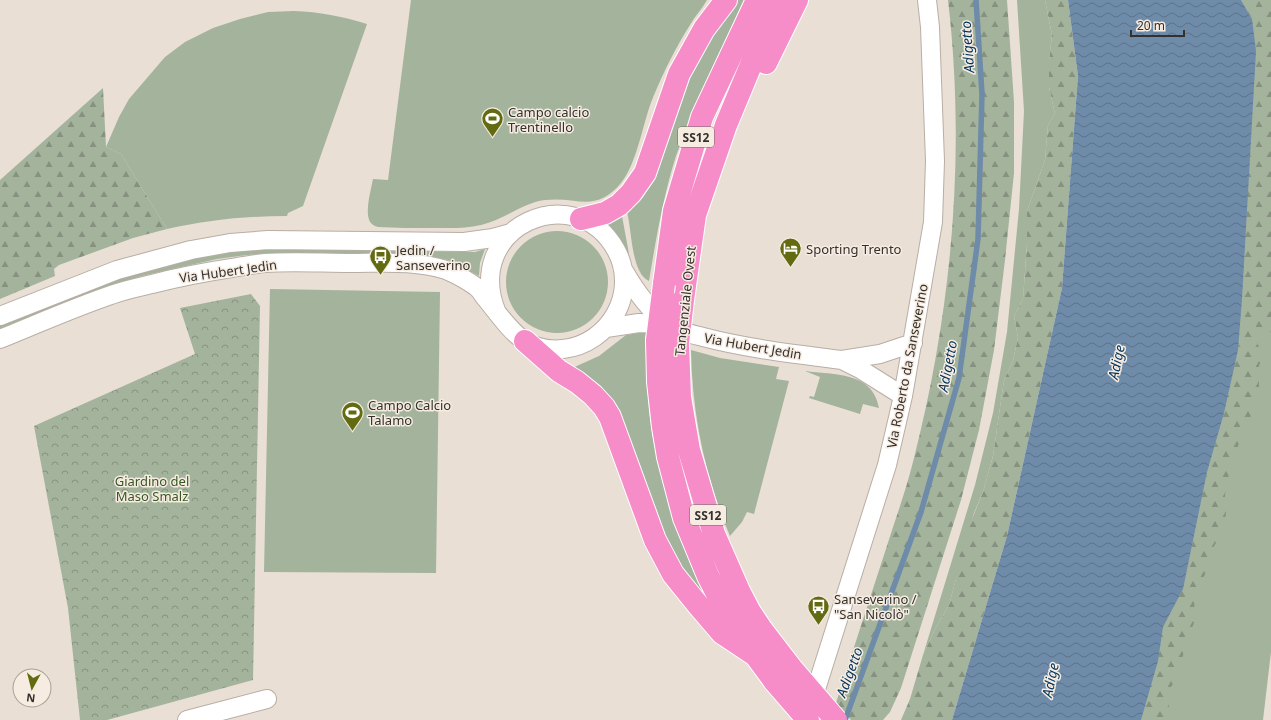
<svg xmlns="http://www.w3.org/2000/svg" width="1271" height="720" font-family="'Noto Sans',sans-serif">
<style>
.grass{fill:#a4b39c}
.forest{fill:url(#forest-firs)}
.park{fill:url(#park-crowns)}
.water{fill:url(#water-waves)}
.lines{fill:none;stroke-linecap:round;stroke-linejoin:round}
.stream{stroke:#6e8ba9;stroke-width:5.5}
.minor-casing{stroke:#b8aea5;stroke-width:20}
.highway-casing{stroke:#fff;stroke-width:24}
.minor{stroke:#fff;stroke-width:18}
.highway{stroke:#f68dc8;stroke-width:22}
.highway-bridge-casing{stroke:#fff;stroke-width:24;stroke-linecap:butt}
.highway-bridge{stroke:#f68dc8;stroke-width:22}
.labels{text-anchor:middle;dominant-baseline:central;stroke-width:3;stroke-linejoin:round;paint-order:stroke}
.shield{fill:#f6ece2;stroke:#6e6863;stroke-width:1}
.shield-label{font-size:12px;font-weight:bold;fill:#34302c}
.poi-label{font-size:13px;fill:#34302c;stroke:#f6ece2;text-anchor:start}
.street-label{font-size:13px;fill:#34302c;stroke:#f6ece2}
.park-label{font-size:13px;fill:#365622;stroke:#f6ece2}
.water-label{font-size:14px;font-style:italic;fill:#01335b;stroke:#f6ece2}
</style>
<defs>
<pattern id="forest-firs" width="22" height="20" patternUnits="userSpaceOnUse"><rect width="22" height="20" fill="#a4b39c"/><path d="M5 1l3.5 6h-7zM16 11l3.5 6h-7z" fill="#86927f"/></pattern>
<pattern id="park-crowns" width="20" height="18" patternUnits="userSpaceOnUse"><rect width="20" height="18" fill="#a4b39c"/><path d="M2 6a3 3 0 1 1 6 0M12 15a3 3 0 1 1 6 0" fill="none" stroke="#86927f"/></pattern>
<pattern id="water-waves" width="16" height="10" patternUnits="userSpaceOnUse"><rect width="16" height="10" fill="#6e8ba9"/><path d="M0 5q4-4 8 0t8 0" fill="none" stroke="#5b728a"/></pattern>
</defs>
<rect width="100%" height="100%" fill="#e9dfd5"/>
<!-- grass -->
<path class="grass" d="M411,0H707C702,9 695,16 690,25C676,47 664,71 654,95C643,120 638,162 621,183C595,214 577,196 545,200C522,203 504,220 481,225C465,229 449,228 433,228C414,228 396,228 378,227C376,226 374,226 372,224C363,217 371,190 373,179L388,180Z
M737,0H744C721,51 695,103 676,156C663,197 656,239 649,281C631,273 632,230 627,212L643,197L649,187C662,157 669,125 682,95C696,61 716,30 737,0Z
M1017,0H1045L1052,35L1049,60V87L1055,114L1048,125L1045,160L1027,211V244L1023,299L1014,316L1018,337L1013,361L1004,380L993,456L983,492L974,513L949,605L935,629L923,655L975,485L993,413L1007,332L1019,209L1024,111Z
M1241,0H1271V652L1263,720H1141L1252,19Z
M294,11C319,12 342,16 367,24L303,206L288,213L287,216C245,216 208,220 167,229L121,154L106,147L119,117L129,99L165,57L185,42L213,28L240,19L268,12Z
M622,216L629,254L606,223Z
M506 282a51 51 0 1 1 102 0a51 51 0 1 1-102 0Z
M283,248L413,250V255L283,253L247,255L217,259L142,276L113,285L0,331V324L110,279L179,261L219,254L248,250Z
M485,249L480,263L479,276L448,260L422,255L423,251L475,252Z
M270,289L440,292L436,573L264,572Z
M644,332L647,334C646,372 647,411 655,449C659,469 665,488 671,507C680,539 691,571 709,600L703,599L678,566L648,502L570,369L599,356L626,335Z
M691,350L720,358L779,367L776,379L789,381L754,514L747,512L742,522L730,536C705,477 692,414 691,350Z
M805,371C833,375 873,371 879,408L863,404L860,414L809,398L810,396L814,397L820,377Z"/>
<!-- forest -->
<path class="forest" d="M948,0H1007L1014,102V173L1005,260L994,350L979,430L961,500L901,688L890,712L883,720H851L836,703C852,653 868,604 884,555C894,523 906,491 914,458C952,309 966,153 948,0Z
M1045,0H1068L1078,76L1062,288L1007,536L952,720H901L910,699L923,655L935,629L949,605L956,579L961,546L983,492L993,456L1004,380L1013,361L1018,337L1014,316L1023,299L1027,244V211L1045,160L1048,125L1055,114L1049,87V60L1052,35Z
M1241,0H1271V332L1262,333L1256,338L1261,354L1260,363L1257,373L1259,378V390L1255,408L1240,437L1236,456L1229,474L1225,495L1226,514L1222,532L1213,548L1207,571L1194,594L1195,620L1186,644L1177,678L1169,690V709L1164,720H1141L1158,661L1163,627L1183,589L1207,472L1224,413L1238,350L1242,299L1256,51L1252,19Z
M103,88L106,147L121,154L167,229L133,238L59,265L54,269L55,276L0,299V180Z"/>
<!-- park -->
<path class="park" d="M251,294L260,306L253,680L107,720H80L68,608L34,426L195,354L180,308Z"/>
<!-- water -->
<path class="water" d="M1068,0H1241L1252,19L1256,51L1242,299L1238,350L1224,413L1207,472L1183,589L1163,627L1158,661L1141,720H952L1007,536L1062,288L1078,76Z"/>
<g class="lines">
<!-- stream -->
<path class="stream" d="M845,720L921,512L959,378L978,239L982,94L976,0"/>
<defs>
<path id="minor" d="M624,271C635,290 648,309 666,323C676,331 691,334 703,337C749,349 796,354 842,360L860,369L903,396
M0,316L117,270L191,250L230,243L268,240L464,242L493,238L511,233
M606,328L639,323L667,324
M0,339C37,324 73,308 111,295C124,290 139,287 152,284C179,277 205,272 232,268C243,266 254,264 265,263C292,261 323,263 351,263C382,263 415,260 446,270C453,273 468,281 475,286C480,289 483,296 487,300C509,327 523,353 563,349C610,344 639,292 616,250C576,177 461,226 497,313
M842,360L880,354L913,343
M811,705L887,465L903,396L933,222L935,161L930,27L927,0
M187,720L267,699"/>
<path id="highway" d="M766,63L797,0
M581,219L605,213L619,205L631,193L645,173L679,74L704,29L726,0
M664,284L674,211L702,117L757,0
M683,300L695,215L726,125L778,0
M657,340L658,382L663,427L668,457L684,518L708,576L733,625L775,682
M525,341L559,371L577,382L593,395L604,407L610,417L655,540L673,574L698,605L722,633L755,655
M678,343L680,397L689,450L714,534L739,591L750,612L762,630L792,669"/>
</defs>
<!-- minor casing -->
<use href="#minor" class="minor-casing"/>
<!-- highway casing -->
<use href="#highway" class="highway-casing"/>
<!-- minor -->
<use href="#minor" class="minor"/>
<!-- highway -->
<use href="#highway" class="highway"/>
<defs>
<path id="highway-bridge" d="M657,340L664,284
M678,343L683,300
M792,669L836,720
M775,682L808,720"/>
</defs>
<!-- highway-bridge casing -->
<use href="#highway-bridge" class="highway-bridge-casing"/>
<!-- highway-bridge -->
<use href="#highway-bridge" class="highway-bridge"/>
</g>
<!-- icons -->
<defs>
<symbol id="stadium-pin" viewBox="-11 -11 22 30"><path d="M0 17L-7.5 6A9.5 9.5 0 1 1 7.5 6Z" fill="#636b11" stroke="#f6ece2"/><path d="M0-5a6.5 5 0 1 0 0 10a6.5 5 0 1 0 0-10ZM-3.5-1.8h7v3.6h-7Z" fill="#fff"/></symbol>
<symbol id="hotel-pin" viewBox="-11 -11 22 30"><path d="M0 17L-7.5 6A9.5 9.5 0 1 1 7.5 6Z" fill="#636b11" stroke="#f6ece2"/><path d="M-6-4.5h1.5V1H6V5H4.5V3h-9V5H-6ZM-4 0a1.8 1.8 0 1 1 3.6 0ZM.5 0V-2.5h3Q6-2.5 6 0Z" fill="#fff"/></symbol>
<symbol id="bus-pin" viewBox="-11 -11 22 30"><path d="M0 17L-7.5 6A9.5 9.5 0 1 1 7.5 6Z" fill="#636b11" stroke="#f6ece2"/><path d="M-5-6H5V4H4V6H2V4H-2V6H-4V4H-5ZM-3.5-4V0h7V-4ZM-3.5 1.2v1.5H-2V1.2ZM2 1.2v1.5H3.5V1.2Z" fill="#fff"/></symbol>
</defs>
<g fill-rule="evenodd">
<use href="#stadium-pin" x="480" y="106" width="25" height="34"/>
<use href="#hotel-pin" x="778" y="236" width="25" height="34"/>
<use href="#bus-pin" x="368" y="244" width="25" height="34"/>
<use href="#stadium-pin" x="340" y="400" width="25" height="34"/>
<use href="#bus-pin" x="806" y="594" width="25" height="34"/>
</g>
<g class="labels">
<!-- shield labels -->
<g class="shield">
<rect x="678" y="127" width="36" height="20" rx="3"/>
<rect x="690" y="505" width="36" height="20" rx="3"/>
</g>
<g class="shield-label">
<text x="696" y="137">SS12</text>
<text x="708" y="515">SS12</text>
</g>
<!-- poi labels -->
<g class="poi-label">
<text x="508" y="112">Campo calcio<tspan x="508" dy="15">Trentinello</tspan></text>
<text x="806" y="249">Sporting Trento</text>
<text x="396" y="250">Jedin /<tspan x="396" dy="15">Sanseverino</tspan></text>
<text x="368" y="405">Campo Calcio<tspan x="368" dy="15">Talamo</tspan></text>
<text x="834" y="599">Sanseverino /<tspan x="834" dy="15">"San Nicolò"</tspan></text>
</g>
<!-- street labels -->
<g class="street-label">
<text transform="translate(228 271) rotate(-8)">Via Hubert Jedin</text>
<text transform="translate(685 301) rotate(-84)">Tangenziale Ovest</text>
<text transform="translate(753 346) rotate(10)">Via Hubert Jedin</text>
<text transform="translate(907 366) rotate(-79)">Via Roberto da Sanseverino</text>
</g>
<!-- park labels -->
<g class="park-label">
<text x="152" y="481">Giardino del<tspan x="152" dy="15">Maso Smalz</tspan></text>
</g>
<!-- water labels -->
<g class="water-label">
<text transform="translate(967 47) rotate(-94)">Adigetto</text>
<text transform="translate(1116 362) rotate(-78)">Adige</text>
<text transform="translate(947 366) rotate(-79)">Adigetto</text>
<text transform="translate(849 672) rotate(-70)">Adigetto</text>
<text transform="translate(1050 680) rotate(-78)">Adige</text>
</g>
</g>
<!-- north arrow -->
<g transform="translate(32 688) rotate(187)"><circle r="19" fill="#f6ece2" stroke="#a8a199"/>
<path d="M0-3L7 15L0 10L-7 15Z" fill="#636b11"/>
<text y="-6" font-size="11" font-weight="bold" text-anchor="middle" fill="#34302c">N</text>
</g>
<!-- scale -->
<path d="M1131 30v6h53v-6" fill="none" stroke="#34302c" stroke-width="2"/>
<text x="1137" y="30" font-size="12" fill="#34302c" stroke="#f6ece2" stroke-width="3" paint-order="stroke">20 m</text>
</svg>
